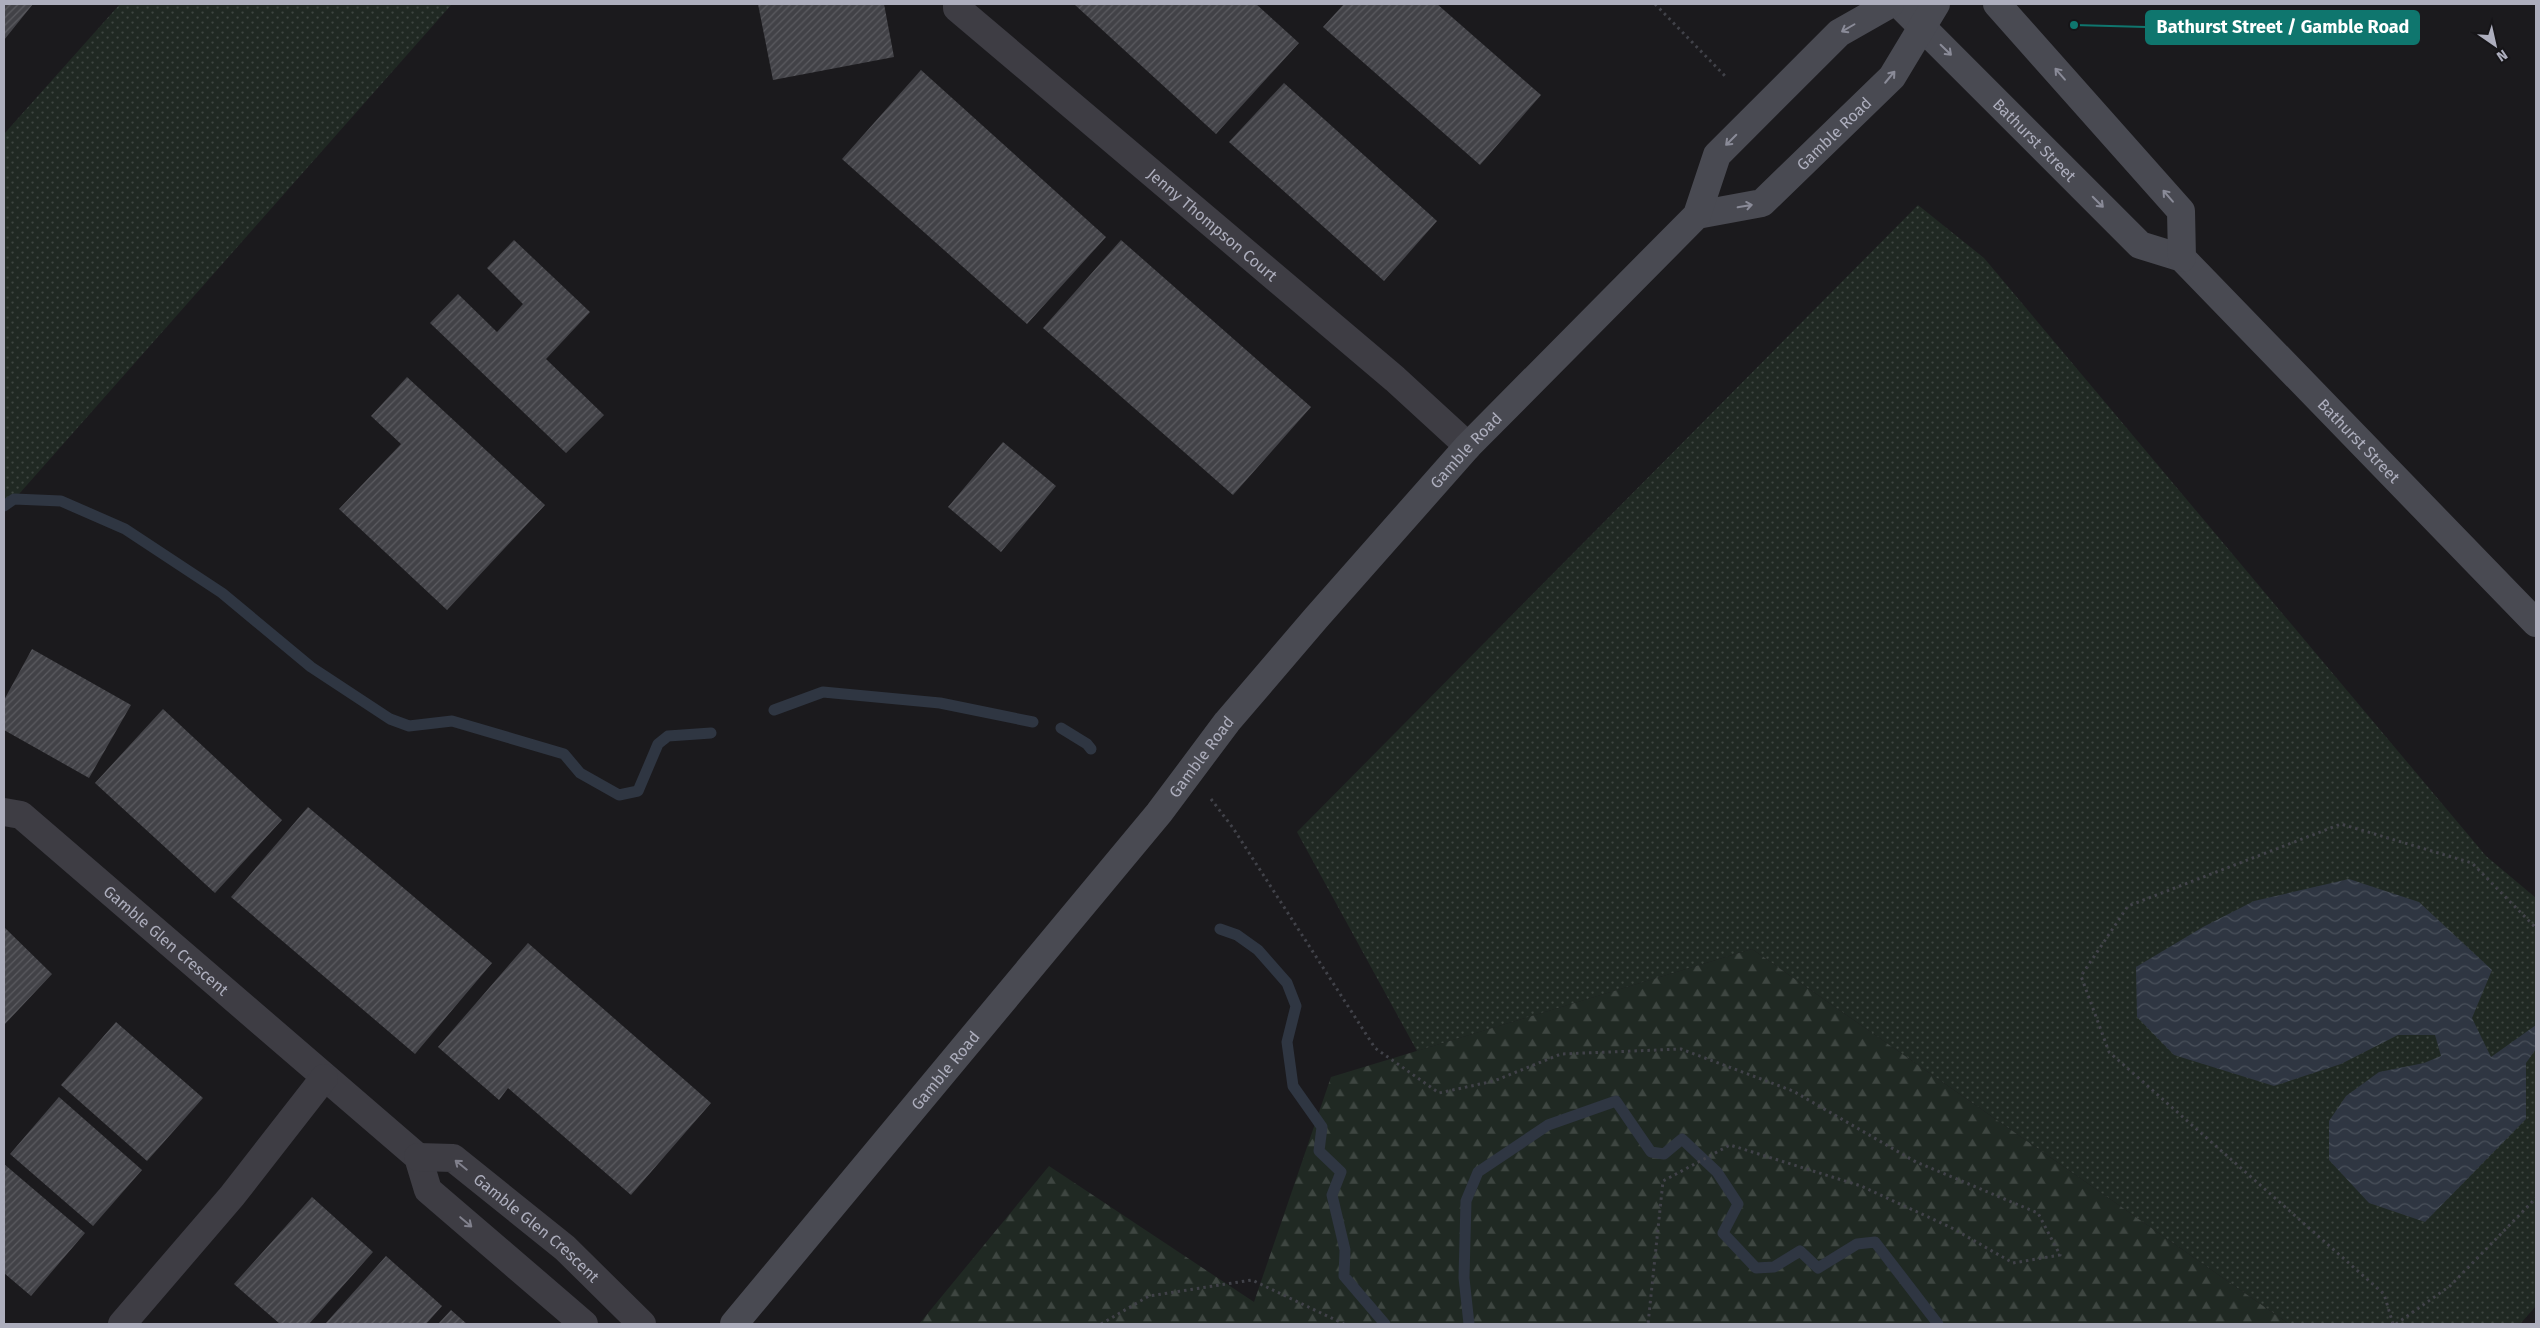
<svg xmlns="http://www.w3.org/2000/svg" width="2540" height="1328" font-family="'Fira Sans',sans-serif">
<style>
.grass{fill:url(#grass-dots)}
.forest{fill:url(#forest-firs)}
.water{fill:url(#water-waves)}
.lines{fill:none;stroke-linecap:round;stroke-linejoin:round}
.stream{stroke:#2f3642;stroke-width:11}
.building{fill:url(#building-hatch)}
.path{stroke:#414249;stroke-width:3;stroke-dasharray:2.5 4;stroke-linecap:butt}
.minor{stroke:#3e3d44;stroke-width:28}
.secondary{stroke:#494a52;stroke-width:28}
.oneway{stroke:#8a8b98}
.oneway2{stroke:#81818d}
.labels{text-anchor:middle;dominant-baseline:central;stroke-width:4;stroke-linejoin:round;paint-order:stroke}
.street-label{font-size:16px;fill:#adaebd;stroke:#161518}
.leader{fill:none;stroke:#0f766e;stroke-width:2}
.callout-dot{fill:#0f766e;stroke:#161518;stroke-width:2}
.callout{fill:#0f766e;stroke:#0f766e;stroke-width:2}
.callout-label{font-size:18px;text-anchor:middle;font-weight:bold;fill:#fff}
</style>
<defs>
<pattern id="grass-dots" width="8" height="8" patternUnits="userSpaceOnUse" patternTransform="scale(1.25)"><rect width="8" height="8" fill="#202923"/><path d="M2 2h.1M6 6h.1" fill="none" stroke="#3e4641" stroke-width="1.8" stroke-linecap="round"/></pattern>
<pattern id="forest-firs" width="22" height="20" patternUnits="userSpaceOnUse" patternTransform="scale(1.25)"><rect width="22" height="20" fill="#202923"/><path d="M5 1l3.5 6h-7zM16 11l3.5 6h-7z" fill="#3e4641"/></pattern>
<pattern id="water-waves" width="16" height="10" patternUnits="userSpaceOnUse" patternTransform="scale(1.25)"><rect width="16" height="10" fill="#2f3642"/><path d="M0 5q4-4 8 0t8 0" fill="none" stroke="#4a515b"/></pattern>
<pattern id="building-hatch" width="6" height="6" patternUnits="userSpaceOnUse" patternTransform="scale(1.25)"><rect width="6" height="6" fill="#424247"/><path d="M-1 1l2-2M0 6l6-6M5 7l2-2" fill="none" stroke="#5b5b60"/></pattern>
</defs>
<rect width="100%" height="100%" fill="#1b1a1d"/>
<!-- grass -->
<path class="grass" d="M120,4H452L4,511V134Z
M1918,205L1984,258L2486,856L2536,898V1306L2520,1324H2289L1752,949L1417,1051L1297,832Z"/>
<!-- forest -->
<path class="forest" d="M1752,949L2289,1324H919L1049,1166L1254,1302L1331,1077Z"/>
<!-- water -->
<path class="water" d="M2349,879L2419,902L2492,970L2472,1018L2491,1057L2536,1025V1049L2526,1063V1119L2425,1222L2369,1203L2329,1160V1121L2346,1096L2379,1072L2424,1063L2441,1056L2435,1035H2398L2341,1064L2274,1086L2174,1055L2137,1017L2136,967L2203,927L2254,901Z"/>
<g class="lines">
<!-- stream -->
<path class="stream" d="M4,506L14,499L61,501L125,529L222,593L311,667L390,719L409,726L452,721L564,754L580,773L619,795L638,791L658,744L668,736L711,733
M774,710L823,692L940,703L1033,722
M1061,728L1087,744L1091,749
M1220,929L1237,935L1258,950L1287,983L1296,1006L1287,1042L1293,1086L1322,1127L1319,1151L1341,1172L1332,1195L1345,1250L1344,1276L1385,1324
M1469,1324L1464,1278L1466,1201L1478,1172L1548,1125L1616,1101L1651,1152L1664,1154L1682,1139L1717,1172L1738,1204L1723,1233L1756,1268L1774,1267L1800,1251L1818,1268L1857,1244L1875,1242L1938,1324"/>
</g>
<!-- building -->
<path class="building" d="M4,4H33L4,40Z
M758,4H884L894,57L773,80Z
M1074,4H1256L1299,43L1216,134Z
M1344,4H1437L1541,95L1480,165L1323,27Z
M921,70L1106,237L1027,324L842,159Z
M1284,83L1437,221L1384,281L1229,142Z
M514,240L590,312L546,359L604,415L566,453L430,323L458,294L497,332L523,304L487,268Z
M1121,240L1311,407L1233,495L1043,328Z
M407,377L545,505L447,610L339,509L401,444L371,416Z
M1003,442L1056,486L1001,552L948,507Z
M32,649L131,705L89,778L4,730V700Z
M163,709L282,820L215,893L95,783Z
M308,807L492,963L415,1054L231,897Z
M4,927L52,974L4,1025Z
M528,943L711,1103L631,1195L508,1088L499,1100L438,1047Z
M116,1022L203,1098L147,1161L61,1085Z
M59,1097L142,1170L93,1226L10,1154Z
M4,1164L85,1233L31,1296L4,1273Z
M312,1197L373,1252L309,1324H280L234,1284Z
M386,1256L442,1306L426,1324H325Z
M451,1310L467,1324H438Z"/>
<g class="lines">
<!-- path -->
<path class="path" d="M1655,4L1727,78
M1211,799L1233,828L1375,1048L1439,1093L1494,1081L1561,1054L1681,1049L1793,1091L1916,1162L2038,1213L2060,1255L2013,1263L1952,1228L1861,1186L1730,1145L1663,1181L1648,1324
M1101,1324L1149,1296L1252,1280L1344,1324
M2393,1324L2384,1294L2109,1052L2081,976L2128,906L2341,824L2472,863L2536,928
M2396,1324L2450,1286L2536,1198"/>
<!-- minor -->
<g class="minor">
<path id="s1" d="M957,4V8L1395,379L1468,446"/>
<path id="s2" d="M4,812L21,815L418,1157L428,1190L584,1324"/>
<path id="s3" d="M418,1157L453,1158L565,1248L642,1324"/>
<path d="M122,1324L232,1196L324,1078"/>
</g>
<!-- secondary -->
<g class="secondary">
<path id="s4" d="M1899,4L2140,245L2182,258L2536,623"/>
<path d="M1997,4L2181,211L2182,258"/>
<path id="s5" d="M1697,215L1762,203L1892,77L1936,4"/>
<path id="s6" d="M734,1324L1159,813L1227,722L1316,618L1468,446L1697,215L1717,155L1839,33L1890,4"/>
</g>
</g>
<!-- one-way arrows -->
<defs><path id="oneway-shaft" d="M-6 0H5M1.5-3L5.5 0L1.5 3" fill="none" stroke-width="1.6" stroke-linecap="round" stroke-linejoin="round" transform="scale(1.25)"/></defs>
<g class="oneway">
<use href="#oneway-shaft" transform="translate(1848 28) rotate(150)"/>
<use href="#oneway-shaft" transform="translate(1946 50) rotate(44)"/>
<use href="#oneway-shaft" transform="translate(2060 74) rotate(-131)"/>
<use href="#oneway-shaft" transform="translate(1890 77) rotate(-50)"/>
<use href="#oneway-shaft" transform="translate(1731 140) rotate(135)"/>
<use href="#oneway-shaft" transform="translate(2168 196) rotate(-131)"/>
<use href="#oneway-shaft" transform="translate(2098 202) rotate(45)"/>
<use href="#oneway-shaft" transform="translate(1745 206) rotate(-10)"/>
</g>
<g class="oneway2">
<use href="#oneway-shaft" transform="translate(461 1165) rotate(-141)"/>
<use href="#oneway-shaft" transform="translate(466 1222) rotate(40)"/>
</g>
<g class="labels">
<!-- street labels -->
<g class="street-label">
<text stroke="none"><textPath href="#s5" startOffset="166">Gamble Road</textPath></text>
<text stroke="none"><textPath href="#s4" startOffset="192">Bathurst Street</textPath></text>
<text stroke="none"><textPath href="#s1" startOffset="339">Jenny Thompson Court</textPath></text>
<text stroke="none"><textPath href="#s4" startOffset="639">Bathurst Street</textPath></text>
<text stroke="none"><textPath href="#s6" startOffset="1140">Gamble Road</textPath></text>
<text stroke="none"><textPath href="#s6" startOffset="735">Gamble Road</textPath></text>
<text stroke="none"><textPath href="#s2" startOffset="209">Gamble Glen Crescent</textPath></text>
<text stroke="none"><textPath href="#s6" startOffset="330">Gamble Road</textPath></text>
<text stroke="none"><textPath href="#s3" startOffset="144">Gamble Glen Crescent</textPath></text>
</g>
</g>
<!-- callouts -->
<path class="leader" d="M2074 25L2146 27"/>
<circle class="callout-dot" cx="2074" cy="25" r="5"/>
<rect class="callout" x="2146" y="11" width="273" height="33" rx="5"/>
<g class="callout-label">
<text x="2283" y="33">Bathurst Street / Gamble Road</text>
</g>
<!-- border -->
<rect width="2540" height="1328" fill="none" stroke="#adaebd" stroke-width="10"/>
<!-- north arrow -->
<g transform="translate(2495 45) rotate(146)" stroke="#161518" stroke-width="4" paint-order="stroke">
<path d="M0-4L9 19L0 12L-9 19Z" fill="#adaebd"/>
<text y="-8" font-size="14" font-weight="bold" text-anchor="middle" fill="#adaebd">N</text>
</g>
</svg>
